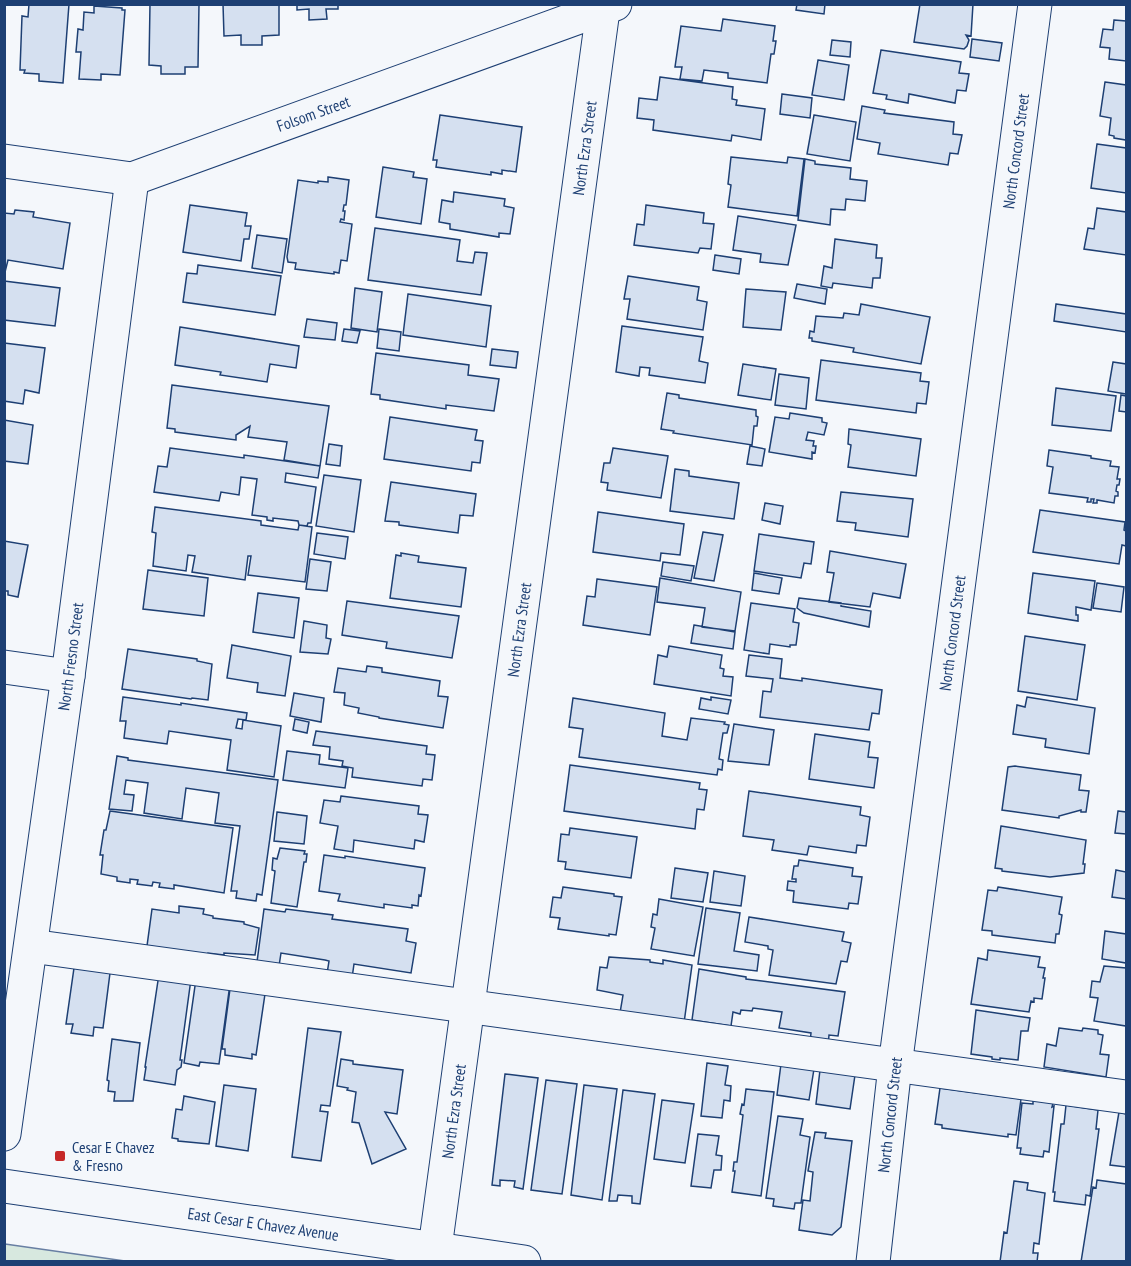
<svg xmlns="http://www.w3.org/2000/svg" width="1131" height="1266" font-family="'PT Sans Narrow',sans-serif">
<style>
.green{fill:#d7e8df;stroke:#687fa3;stroke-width:1.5}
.building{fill:#d5e0f0;stroke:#1d3f73;stroke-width:1.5}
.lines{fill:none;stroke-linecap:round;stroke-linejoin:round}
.minor-casing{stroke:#1d3f73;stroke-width:35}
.major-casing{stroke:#1d3f73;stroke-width:35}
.minor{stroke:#f4f7fb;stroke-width:33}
.major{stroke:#f4f7fb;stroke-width:33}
.poi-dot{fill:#c62828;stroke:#f4f7fb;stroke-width:2}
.labels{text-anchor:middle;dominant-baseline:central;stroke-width:4.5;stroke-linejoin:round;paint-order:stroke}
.street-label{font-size:16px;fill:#1d3f73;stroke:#f4f7fb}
.poi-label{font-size:16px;fill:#1d3f73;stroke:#f4f7fb;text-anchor:start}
</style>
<rect width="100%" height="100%" fill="#f4f7fb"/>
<!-- green -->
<path class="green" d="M5,1244L125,1261H5Z"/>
<!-- building -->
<path class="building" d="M29,4H69L63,83L39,81V74L24,73L25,70H20L22,16L28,17Z
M150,4H199L198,67H185V74H161V66L149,65Z
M223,4H279V35L262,36V45H241V35L224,36Z
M297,4H338V9H326L327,19L309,20V9L297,10Z
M797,4H825L824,14L796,10Z
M920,4H973L971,36L966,35L969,40L967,46L964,49L914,42Z
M94,6L122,8V10H125L120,75L101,74V80L79,79L81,52H76L78,29L83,30L84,12L94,13Z
M723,19L775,26L773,41H776L774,54H771L767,83L728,78V73L704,70L702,81L680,79L682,67H675L681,26L721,31Z
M1114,20L1126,21V61L1109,59L1110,48L1100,47L1103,29L1113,30Z
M972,39L1002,43L999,61L970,57Z
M832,40L851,42L850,57L830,55Z
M881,50L961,62L959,73L969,74L966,91L957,90L955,103L909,94L908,103L886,99L887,95L873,93Z
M818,60L849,65L844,100L812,95Z
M660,77L733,87L732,99L737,100L736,105L765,109L761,140L732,135L731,141L653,130L654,120L637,118L639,98L657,100Z
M1105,82L1126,85V140L1114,138V136L1109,135L1111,118L1100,116Z
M782,94L812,98L810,118L780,114Z
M862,106L885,110L884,113L954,122L953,134L962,135L958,154L950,153L948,165L878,154L880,143L857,139Z
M440,115L522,127L516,172L502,170V174L491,172V175L436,167L437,160H433Z
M814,115L856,122L850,161L807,154Z
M1097,144L1126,148V193L1091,188Z
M731,157L787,163L788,157L804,159L797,216L728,207L731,185L728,184Z
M805,159L815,161V164L851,168L850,179L867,181L865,201L846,199L845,210L831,209L830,225L798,220Z
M383,167L414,172L413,177L427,179L421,224L376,217Z
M328,177L349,180L346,205H344L343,211H345L344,220L341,219L340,222L352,224L347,261L341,260L339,273L334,272V274L295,269L296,263L288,262L287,257L298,180L318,183V181L328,182Z
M454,192L505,199L504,206L514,208L510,234L499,233V237L450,229V224L439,222L442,200L453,202Z
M190,205L247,213L245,226H251L249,239H244L241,261L183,252Z
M646,205L704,213L703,223L714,224L711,249L700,248L698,253L634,245L637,224L644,225Z
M1097,208L1126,212V255L1084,249L1088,228L1094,229Z
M15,210L34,212L33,217L70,223L63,269L8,260L4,276V213L14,214Z
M738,216L796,225L788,265L760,262L761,254L733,250Z
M375,228L460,240L457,261L473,263L475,252L487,253L481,295L368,280Z
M257,235L287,239L282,273L252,268Z
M835,239L877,245L876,258H882L880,278H873L872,288L833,283L832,288L821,286L824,266L832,268Z
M715,255L741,259L739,274L713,270Z
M198,265L281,276L275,315L183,302L187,273L197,274Z
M628,276L699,287L697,300L707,302L703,330L627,319L630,299H624Z
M4,281L60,288L55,326L4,320Z
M797,284L827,289L825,304L794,298Z
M355,288L382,292L377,332L351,328Z
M746,289L786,292L781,330L743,327Z
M408,294L491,306L486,347L403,335Z
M861,304L930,317L921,364L853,352L854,348L812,341V338H809L810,331L814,332L816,316L843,318L844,313L859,315Z
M1056,304L1126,314V332L1054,321Z
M307,319L337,323L335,340L304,337Z
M622,326L703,337L699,361L708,363L705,383L649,375L650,368L640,367L639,376L616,372Z
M180,327L299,346L296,368L270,364L267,382L220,375L221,372L175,365Z
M344,329L360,331L357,343L342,341Z
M379,329L401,332L399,351L377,348Z
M4,343L45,348L39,393L25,390L23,404L4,401Z
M492,349L518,352L516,368L490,365Z
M376,353L469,365L468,375L499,379L494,411L446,405V409L380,399V395L371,394Z
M821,360L921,373L920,381L929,382L926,404L917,403L916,413L816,400Z
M1113,362L1126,364V394L1108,391Z
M743,364L776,369L771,400L738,395Z
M779,374L809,378L806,409L775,405Z
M172,385L329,406L320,466L284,460L287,442L248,437L250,426L236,435V440L175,432V429L167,428Z
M1056,388L1116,396L1111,431L1052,425Z
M667,393L679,395V398L756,410V416L758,417L757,426H754L752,445L673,433L674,431L661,429Z
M1121,395L1126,396V412L1119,411Z
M790,413L822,418V422L827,423L824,435L808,432L806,440L814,441L813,446H816L815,453L812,452V459L769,452L775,417L789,419Z
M390,417L477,430L475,440L483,441L480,463L472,462L471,471L384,459Z
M4,420L33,425L28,464L4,461Z
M849,429L921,439L916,476L848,467L851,445L848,444Z
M329,444L342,446L340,466L326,464Z
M750,446L765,449L762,466L747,464Z
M170,448L244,458V455L320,466L318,478L286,473L285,482L316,487L311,523H308L307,526L299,525L298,521L273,518V521L267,520V517L252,515L257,479L241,477L239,495L221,492L219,501L154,492L158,466L167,467Z
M613,448L668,456L661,498L607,490L608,483L601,482L604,463H610Z
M1049,450L1091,456V458L1111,461L1110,466L1119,467L1117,479H1120L1119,485H1117L1116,491L1118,492V496H1115L1114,503L1097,500V503H1093L1094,499H1091V502H1087L1088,498L1049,493L1053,467L1047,466Z
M675,469L689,471V476L739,483L734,519L670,511Z
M324,475L361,480L354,532L316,526Z
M391,482L476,494L473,516L460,515L458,533L399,525V522L385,521Z
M841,492L913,499L908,537L855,530L856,523L837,521Z
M765,503L783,506L780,524L762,520Z
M155,507L261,521V525L298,530L299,525L312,527L305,582L248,575L251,556H248L245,580L192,572L195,556L188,555L186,571L153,566L156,533L152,532Z
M1040,510L1125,522L1124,530L1126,531V546L1122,545L1119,564L1033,552Z
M598,512L684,524L680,555L661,553L660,561L593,552Z
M703,532L723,535L714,581L694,578Z
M317,533L348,537L345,559L314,554Z
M759,534L814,542L811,564L804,563L801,578L754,571Z
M4,541L28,545L18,597L8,595V591H4Z
M830,551L906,564L900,598L873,593L870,607L829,602L834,573L827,572Z
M401,553L419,556L418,562L466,568L461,607L390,598L396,555L401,556Z
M310,559L331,562L327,591L306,589Z
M663,562L694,566L691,581L661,576Z
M148,570L208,578L204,616L143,609Z
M754,573L782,578L779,594L752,590Z
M1033,573L1095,581L1091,610L1076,607V615H1078V621L1028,613Z
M660,578L741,592L735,631L702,627L705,608L657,602Z
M597,579L657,587L650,635L583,625L587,596L595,597Z
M1097,583L1124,587L1121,612L1093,608Z
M258,593L299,598L294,638L253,632Z
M799,598L841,603V606L871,611L869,627L804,613L797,608Z
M347,601L459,616L452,658L386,648L387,642L342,635Z
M751,603L795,609L793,622L799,623L796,645H790V647L770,644L769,654L744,650Z
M304,621L327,625L326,638L331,639L328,654L300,652Z
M694,625L735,632L733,649L691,643Z
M1025,636L1085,645L1077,700L1018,691Z
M232,645L291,656L285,696L257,692L258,683L227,678Z
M669,646L722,655L720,668L724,669L723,676L733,677L731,696L654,684L658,655L667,657Z
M128,649L197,659V661L212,664L208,700L192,698L191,699L122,689Z
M749,655L782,659L780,678L802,681V678L882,690L879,714L872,713L869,730L760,717L763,691L771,692L773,679L746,676Z
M367,666L382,668V672L440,681L438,696L448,697L443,728L379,718V717L358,713L359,708L344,705L345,693L334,692L338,668L366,672Z
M294,693L324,698L321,722L290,716Z
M123,697L181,705V703L247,713L246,720L238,719L236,728L242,729L243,720L281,726L274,777L227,770L231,740L169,731L167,744L124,738L126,721H120Z
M711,697L731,700L728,714L699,709L701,698L711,700Z
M1027,697L1095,708L1089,754L1045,747L1046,739L1013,734L1017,705L1025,707Z
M573,698L665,713L662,736L687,740L691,718L725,722L724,724L729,725L727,733H723L719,759L723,760L722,770L718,769L717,775L579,757L583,729L569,727Z
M295,719L309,722L307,733L293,730Z
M734,724L774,730L769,765L728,761Z
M316,731L427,746L426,754L435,755L432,780L423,779L422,786L352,777L353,768L342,766L343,761L329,759L330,747L313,745Z
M815,734L870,742L868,757L878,758L874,788L809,779Z
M287,751L320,755L319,764L348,768L345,788L283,780Z
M117,756L128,758V760L278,780L262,895L257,894L256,901L236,898L237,891H231L240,826L215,823L219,793L186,788L182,819L144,813L148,783L126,780L124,794L134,795L132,811L109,809Z
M570,765L700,783L699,789L707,790L704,810L697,809L695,829L564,811Z
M1015,766L1081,775L1079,790L1089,791L1086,812H1081V810L1059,816V818L1002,810L1008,767Z
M749,791L861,807L860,815L870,817L866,846L857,845L856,853L809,846L807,855L772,850L774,840L743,836Z
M341,796L419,806L418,814L428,815L424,842L415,840L414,849L354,840L353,852L334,849L338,826L320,823L324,800L340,802Z
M110,811L233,828L224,893L174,885V889L159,887L160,883L153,882L152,886L137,884L138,880L130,879V883L117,881V877L101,874L103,855H100L104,830H106Z
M1118,811L1126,812V834L1115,833Z
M277,812L307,816L304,844L274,841Z
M1001,826L1086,840L1083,864H1085L1084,873L1050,877L1002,871V869L995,868Z
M570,828L637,837L631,878L565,869L566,862L558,861L561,834L569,835Z
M280,848L305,851L304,854H307L306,862H304L297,907L271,903L275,871L272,870L273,858L277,859Z
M324,855L345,858V856L425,868L421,896L419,895L418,906L412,905V908L384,904V908L338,901L340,894L319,891Z
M799,860L853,868L852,876L862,877L858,904L849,903L848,909L793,902L794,891L787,890L788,881L796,882V879H792L794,866H798Z
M675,868L708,873L703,902L671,898Z
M1116,870L1126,872V899L1112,897Z
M714,871L745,876L741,906L710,902Z
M563,887L614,894V896L622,897L616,935L609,934V936L558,929L560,918L550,917L553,897L561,898Z
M998,887L1062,897L1059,914L1062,915L1059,934H1056L1055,943L992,935V931L982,930L988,890L997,891Z
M659,899L703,907L694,956L651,949L655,928L651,927L653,914L657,915Z
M179,906L204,909L203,914L213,916V918L244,922V924L259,928L255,955L224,953V955L208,953V956L147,946L152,909L179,913Z
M706,908L740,913L734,951L759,955L757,971L698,964Z
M264,909L285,912L286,909L333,915L332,919L408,929L406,941L416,943L411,973L354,964L352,978L327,974L329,961L325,960L281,953L279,966L257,962Z
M749,917L844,932L842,941L851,943L847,962L841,961L836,984L769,975L773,950L768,949V946L745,942Z
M1105,931L1126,934V963L1102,959Z
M988,950L1040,957L1038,967L1045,968L1043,978H1045L1042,999L1034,998V1002L1031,1001L1029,1012L971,1004L978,958L987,960Z
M609,957L650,960V962L663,964V960L692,965L684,1023L620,1013L623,995L597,990L600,967L607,968Z
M1104,966L1126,968V1026L1094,1021L1098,998L1090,997L1092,981L1100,982Z
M74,968L110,973L103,1028L94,1027L93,1036L71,1033L73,1024H66Z
M699,969L746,977V979L845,992L838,1036L829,1035L828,1046L810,1043L811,1033L779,1028L782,1012L753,1008L752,1011L741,1010L740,1014L733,1012L731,1026L692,1020Z
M159,974L191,979L180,1060H182L181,1067L177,1070L175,1085L144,1080L146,1067H145Z
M196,979L230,984L219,1064L200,1062L199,1066L184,1063Z
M230,989L265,994L256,1055L252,1054V1059L225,1055V1049H222Z
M976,1010L1030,1018L1028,1031H1021L1018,1060L1000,1058V1060L992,1059V1057L971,1054Z
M308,1028L341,1032L330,1106L321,1105L320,1111L328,1112L321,1161L292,1157Z
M1059,1028L1082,1031L1083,1028L1098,1030V1034L1103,1035L1100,1054L1109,1055L1106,1077L1044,1067L1047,1044L1056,1046Z
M112,1039L140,1043L133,1101H114L115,1092L108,1091L109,1081L107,1080Z
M341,1059L353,1061V1064L403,1070L397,1114L385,1112L406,1149L372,1164L359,1123L352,1122L356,1092L347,1090L348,1088L337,1086Z
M707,1063L728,1066L725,1085L731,1086L730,1101L724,1100L722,1118L701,1116Z
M781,1064L814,1069L809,1100L777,1095Z
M820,1070L855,1075L850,1109L816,1104Z
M505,1074L538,1078L523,1189L514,1187L515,1181L500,1180V1186L492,1185Z
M546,1080L577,1084L562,1194L531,1190Z
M224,1085L256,1089L248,1151L216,1146Z
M584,1085L617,1089L602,1200L571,1195Z
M940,1088L1021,1099L1016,1135L1008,1134V1137L942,1128V1125L935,1124Z
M746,1089L774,1092L761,1196L732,1192L735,1171H733L734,1162H737L743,1115L740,1114L742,1104L744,1105Z
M623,1090L655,1094L640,1204L632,1203V1196L618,1195L617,1201H609Z
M184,1096L215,1102L209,1144L178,1141V1139L172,1138L176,1109L182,1110Z
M662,1100L694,1104L685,1163L654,1159Z
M1033,1100L1053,1103L1052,1107L1054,1106L1049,1152L1044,1151L1043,1157L1020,1154L1021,1148H1017L1022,1103L1033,1104Z
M1066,1105L1098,1110L1096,1129H1099L1090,1196L1086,1195L1085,1205L1054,1201L1055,1192H1053L1061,1124H1064Z
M1119,1112L1126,1114V1167L1110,1165Z
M778,1116L803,1119L800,1135L810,1137L801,1203H795L794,1209L773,1206L774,1199L766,1198Z
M815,1132L826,1133L825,1138L852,1141L841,1227L832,1235L799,1230L803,1200L810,1201L813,1172L808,1171Z
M698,1134L719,1136L716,1155L722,1156L721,1170H714L711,1188L691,1186Z
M1097,1180L1126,1184V1262H1081L1093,1187L1096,1188Z
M1014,1181L1028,1183L1027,1190L1045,1193L1039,1244L1034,1243L1033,1253H1038L1037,1262H1000L1004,1232L1007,1233Z"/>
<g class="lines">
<defs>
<g id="minor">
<path id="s1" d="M4,161L132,179L615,4"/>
<path d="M4,667L68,676"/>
<path d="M31,946L1126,1097"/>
<path id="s2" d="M4,1134L68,676L132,179"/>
<path id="s3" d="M435,1248L603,10"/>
<path id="s4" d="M873,1262L895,1066L1035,4"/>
</g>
<g id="major">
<path id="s5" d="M4,1186L524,1262"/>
</g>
</defs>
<!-- minor casing -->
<use href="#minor" class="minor-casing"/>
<!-- major casing -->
<use href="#major" class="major-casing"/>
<!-- minor -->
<use href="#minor" class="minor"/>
<!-- major -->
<use href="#major" class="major"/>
</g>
<!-- markers -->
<rect class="poi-dot" x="54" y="1150" width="12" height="12" rx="3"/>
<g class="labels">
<!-- street labels -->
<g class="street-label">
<text stroke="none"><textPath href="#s1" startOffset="322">Folsom Street</textPath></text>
<text stroke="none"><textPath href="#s3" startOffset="1110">North Ezra Street</textPath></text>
<text stroke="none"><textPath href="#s4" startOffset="1120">North Concord Street</textPath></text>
<text stroke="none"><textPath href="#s3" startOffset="624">North Ezra Street</textPath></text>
<text stroke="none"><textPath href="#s4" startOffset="634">North Concord Street</textPath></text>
<text stroke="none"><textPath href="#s2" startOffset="482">North Fresno Street</textPath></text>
<text stroke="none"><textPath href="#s3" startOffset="138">North Ezra Street</textPath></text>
<text stroke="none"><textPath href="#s4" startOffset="148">North Concord Street</textPath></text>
<text stroke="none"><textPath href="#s5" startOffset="262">East Cesar E Chavez Avenue</textPath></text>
</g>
<!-- poi labels -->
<g class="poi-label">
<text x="72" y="1147">Cesar E Chavez<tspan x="72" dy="18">&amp; Fresno</tspan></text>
</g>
</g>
<!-- border -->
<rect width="1131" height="1266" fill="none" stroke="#1d3f73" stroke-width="12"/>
</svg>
